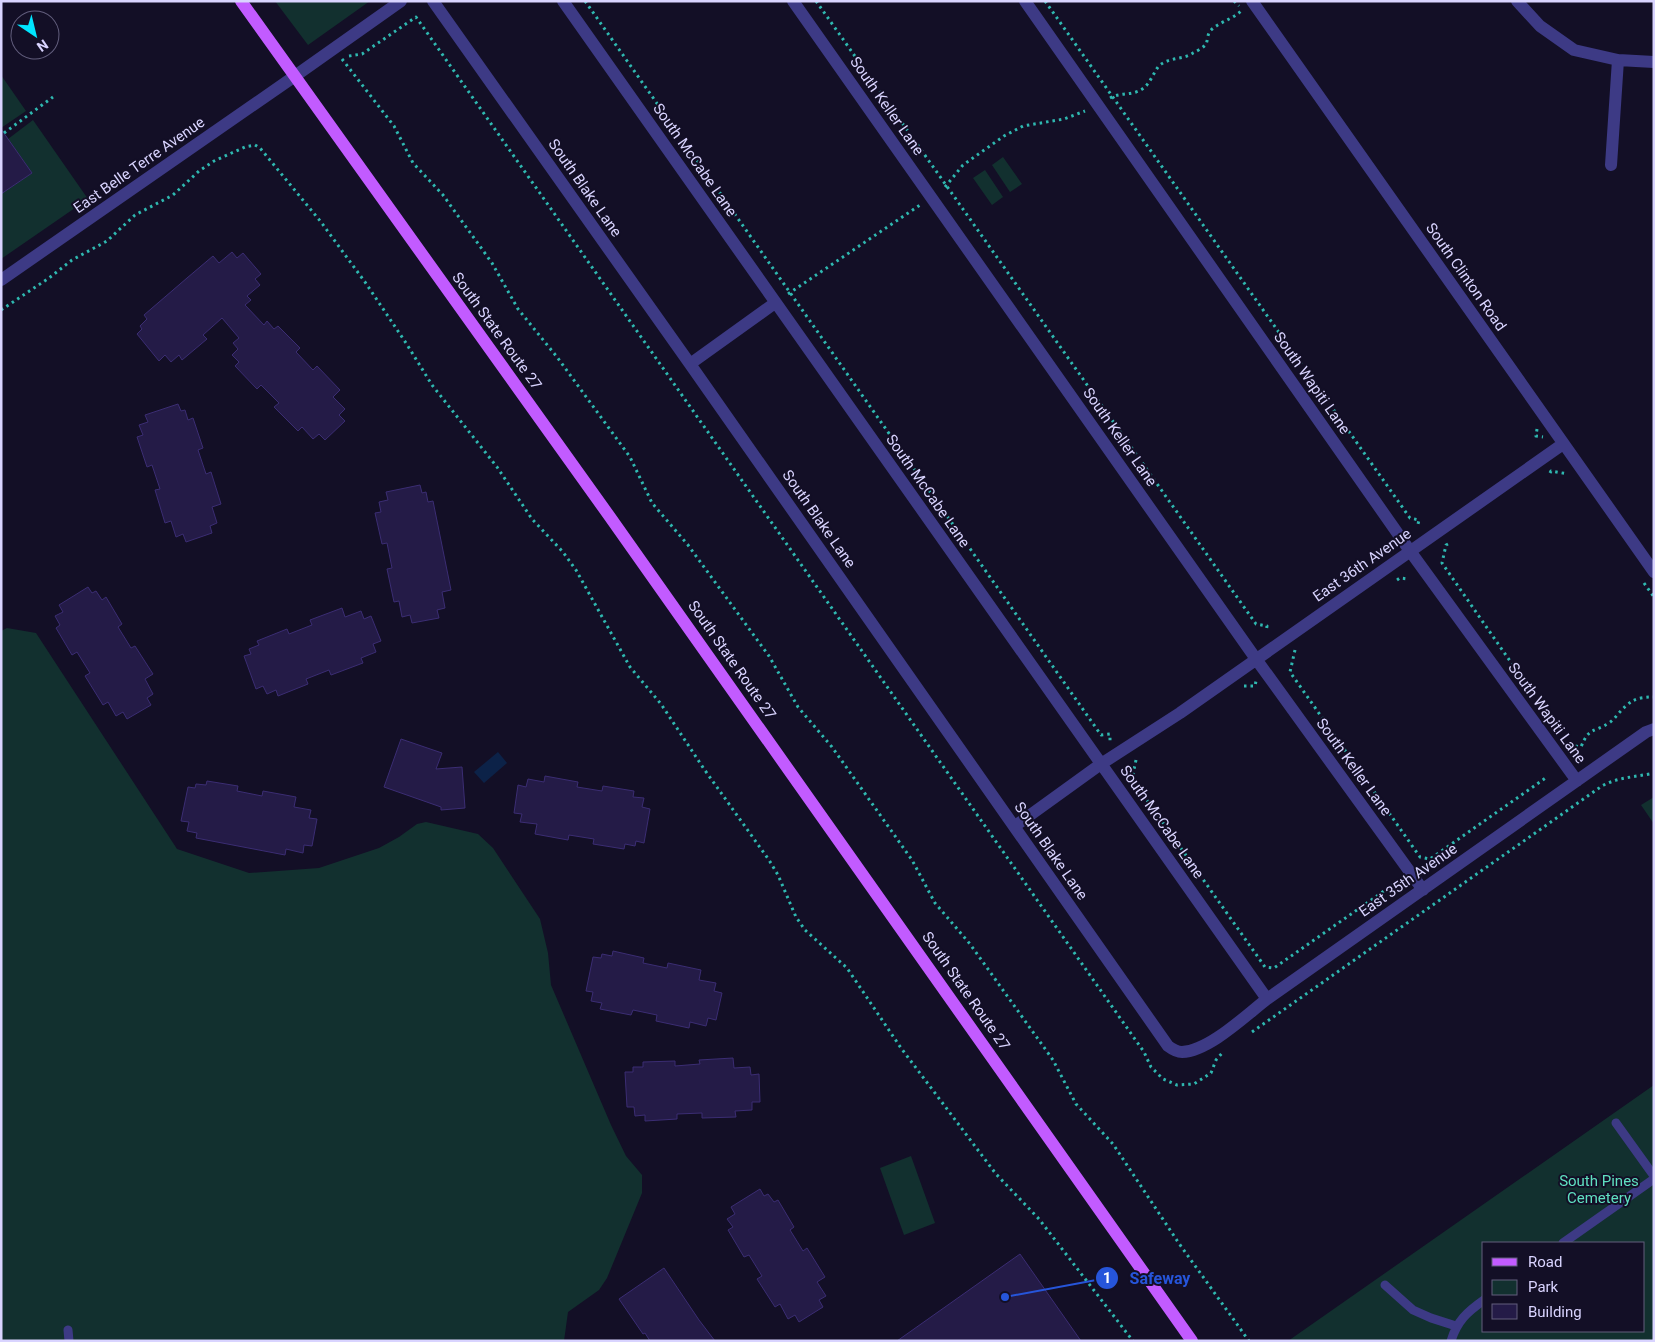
<svg xmlns="http://www.w3.org/2000/svg" width="1655" height="1342" font-family="Roboto,sans-serif">
<style>
.green{fill:#12302f;fill-rule:evenodd}
.water{fill:#0c2248}
.building{fill:#241b47;stroke:#3b2d73}
.lines{fill:none;stroke-linecap:round;stroke-linejoin:round}
.path{stroke:#2fb8b0;stroke-width:3;stroke-dasharray:2.5 4;stroke-linecap:butt}
.service{stroke:#3d3a85;stroke-width:9}
.minor{stroke:#3d3a85;stroke-width:12}
.tertiary{stroke:#3d3a85;stroke-width:12}
.primary{stroke:#c25bff;stroke-width:12}
.labels{text-anchor:middle;dominant-baseline:central;stroke-width:4;stroke-linejoin:round;paint-order:stroke}
.street-label{font-size:15px;fill:#d9d4ff;stroke:#130f26}
.park-label{font-size:15px;fill:#5fe0c0;stroke:#130f26}
.leader{fill:none;stroke:#2655da;stroke-width:2}
.callout-dot{fill:#2655da;stroke:#130f26;stroke-width:2}
.mark-label{font-size:15px;text-anchor:middle;font-weight:bold;fill:#fff}
.callout-label{font-size:16px;text-anchor:middle;font-weight:bold;fill:#2655da;stroke:#130f26;stroke-width:4;stroke-linejoin:round;paint-order:stroke}
</style>
<rect width="100%" height="100%" fill="#130f26"/>
<!-- green -->
<path class="green" d="M275,1H370L308,45Z
M1,75L26,111L1,128Z
M33,120L88,199L1,259V194L32,173L8,139Z
M1003,157L1022,184L1010,192L992,165Z
M985,170L1003,197L992,205L973,178Z
M7,628L36,633L177,849L249,873L319,868L379,848L399,837L417,824L426,822L478,834L493,848L540,919L548,953L551,985L611,1125L626,1156L642,1175V1193L607,1278L599,1290L568,1312L564,1341H1V631Z
M1654,797V824L1641,805Z
M1654,1085V1341H1288ZM1484,1243H1644V1331H1484Z
M911,1156L935,1223L904,1235L880,1168Z"/>
<!-- water -->
<path class="water" d="M498,752L507,763L484,783L474,772Z"/>
<!-- building -->
<path class="building" d="M1,129L32,173L1,194Z
M232,252L237,258L243,253L261,274L255,279L260,285L247,296L251,300L245,305L264,325L267,321L274,329L278,326L300,348L296,352L313,370L317,366L340,390L333,397L345,409L339,415L345,421L325,440L319,434L313,439L302,427L298,431L274,407L279,403L261,385L257,389L235,366L239,362L232,355L238,349L233,343L239,338L222,318L203,335L207,339L182,360L179,355L171,362L165,355L159,361L137,334L142,329L140,326L147,319L144,315L187,278L213,256L219,263Z
M178,404L181,411L185,410L188,420L193,418L203,448L198,450L206,474L211,472L221,504L212,507L217,523L210,526L212,533L186,542L183,534L176,537L171,521L165,523L155,490L160,489L152,465L147,467L137,437L143,435L139,425L148,422L145,415Z
M420,485L422,493L426,492L428,502L433,501L451,590L442,592L445,608L437,610L439,618L412,623L410,615L402,617L399,601L394,602L387,569L392,568L387,543L382,544L375,513L381,512L379,502L388,500L386,492Z
M88,587L92,593L96,591L102,600L106,597L122,624L118,627L131,648L135,646L153,674L145,679L153,694L147,698L151,705L127,719L123,712L116,716L108,702L103,705L85,676L90,673L77,652L72,655L56,628L60,625L55,616L63,612L59,605Z
M342,608L345,617L361,611L364,619L371,616L381,641L373,644L376,652L361,658L363,663L331,675L329,670L306,679L308,684L278,696L276,690L267,694L263,686L256,689L244,656L251,654L249,649L259,645L257,641L287,629L289,634L312,625L310,620Z
M401,739L442,753L436,769L462,767L465,808L441,810V807L384,787Z
M545,776L578,782L577,787L602,791L603,786L634,791L633,797L644,798L642,807L650,809L644,843L636,841L635,846L625,844L624,849L593,844L594,839L569,835L568,840L535,834L537,824L520,822L522,814L514,813L518,785L526,787L528,779L544,782Z
M207,781L238,786L237,791L262,796L263,791L296,797L294,807L311,810L309,818L317,819L312,846L304,845L303,853L286,849L285,855L196,838L197,833L187,831L189,822L181,821L188,787L195,788L196,784L206,785Z
M613,951L644,958L643,963L667,968L668,963L701,970L699,980L716,983L714,991L722,993L716,1020L708,1018L706,1026L690,1022L689,1028L656,1021L657,1015L633,1010L631,1015L600,1009L602,1003L591,1001L593,992L586,991L593,957L601,958L602,954L612,956Z
M733,1058L734,1068L750,1067L751,1075L759,1074L760,1102H752V1110L735,1111L736,1117L702,1118V1113L677,1114V1119L645,1121V1115L635,1116L634,1107H627L625,1072H633V1067H643V1062L675,1061V1066L700,1064L699,1060Z
M760,1189L764,1196L768,1194L774,1202L778,1200L794,1227L790,1230L803,1251L807,1248L825,1277L817,1282L826,1296L819,1300L823,1307L799,1322L795,1315L788,1319L780,1304L775,1307L757,1279L762,1276L749,1255L744,1257L728,1230L733,1227L727,1219L735,1214L731,1207Z
M1020,1254L1081,1341H897Z
M664,1268L699,1320L715,1341H650L645,1333L643,1334L619,1299Z"/>
<g class="lines">
<!-- path -->
<path class="path" d="M585,1L1101,735L1110,734V742
M816,1L1256,624L1267,626L1266,632
M1045,1L1410,518L1419,520L1418,524
M1234,1L1239,6
M349,56L362,54L416,17L1144,1052L1151,1067L1163,1079L1177,1085L1194,1084L1211,1073L1216,1060L1224,1051
M342,59L394,126L413,163L443,195L492,263L518,309L557,357L630,457L652,503L688,545L769,656L798,707L832,747L912,860L935,903L970,944L1053,1060L1076,1104L1113,1144L1178,1242L1249,1341
M1110,98C1119,93 1127,95 1136,92C1149,88 1151,77 1158,67C1167,57 1183,60 1193,53C1197,51 1203,48 1206,44C1208,40 1207,34 1211,30C1221,21 1234,19 1243,9
M4,133L53,97
M945,187L963,165L1004,136L1023,126L1064,119L1085,111
M788,294L920,205
M1,310L49,278L72,260L107,241L135,215L173,195L199,171L214,161L245,147L255,145L260,148L321,222L365,282L406,343L432,385L497,467L532,519L563,552L576,570L630,667L661,704L704,769L769,860L778,875L796,917L805,930L847,968L901,1048L996,1174L1039,1219L1133,1341
M1537,429L1536,436L1543,437
M1550,473L1551,471L1568,474
M1448,544L1446,545L1442,563L1519,674
M1397,580L1400,578L1408,579
M1644,583L1654,597
M1295,650L1290,672L1420,857L1430,859L1547,777
M1244,686H1255L1256,681
M1569,745L1581,747C1589,727 1593,733 1609,723C1612,721 1615,718 1617,715C1630,701 1634,697 1654,697
M1136,760L1132,779L1265,967L1274,968L1394,884L1400,885
M1252,1032L1602,786C1618,777 1636,777 1654,773"/>
<!-- service -->
<path class="service" d="M1616,1123L1654,1176
M1563,1243L1654,1179
M1385,1285L1413,1310L1431,1318L1456,1326
M68,1330L69,1341
M1451,1341C1457,1321 1467,1312 1484,1300"/>
<!-- minor -->
<path class="minor" d="M433,1L690,364L1168,1046C1172,1049 1177,1052 1182,1052C1209,1051 1245,1016 1267,999L1646,732L1654,729
M563,1L1267,999
M793,1L1256,659L1423,890
M1025,1L1410,551L1577,781
M1252,1L1654,572
M1517,1L1540,26L1574,50L1618,60L1654,62
M295,76L401,1
M1611,165L1618,60
M690,364L775,303
M1015,826L1101,764L1180,713L1563,444"/>
<!-- tertiary -->
<path class="tertiary" d="M1,280L295,76"/>
<!-- primary -->
<path class="primary" d="M241,1L610,517L1192,1341"/>
</g>
<g class="labels">
<!-- street labels -->
<g class="street-label">
<text transform="translate(887 106) rotate(55)">South Keller Lane</text>
<text transform="translate(695 160) rotate(55)">South McCabe Lane</text>
<text transform="translate(139 165) rotate(-35)">East Belle Terre Avenue</text>
<text transform="translate(585 188) rotate(55)">South Blake Lane</text>
<text transform="translate(1466 277) rotate(55)">South Clinton Road</text>
<text transform="translate(497 331) rotate(54)">South State Route 27</text>
<text transform="translate(1312 383) rotate(55)">South Wapiti Lane</text>
<text transform="translate(1120 437) rotate(55)">South Keller Lane</text>
<text transform="translate(928 491) rotate(55)">South McCabe Lane</text>
<text transform="translate(819 519) rotate(55)">South Blake Lane</text>
<text transform="translate(1362 565) rotate(-35)">East 36th Avenue</text>
<text transform="translate(732 660) rotate(55)">South State Route 27</text>
<text transform="translate(1547 713) rotate(54)">South Wapiti Lane</text>
<text transform="translate(1354 767) rotate(54)">South Keller Lane</text>
<text transform="translate(1162 822) rotate(55)">South McCabe Lane</text>
<text transform="translate(1051 851) rotate(55)">South Blake Lane</text>
<text transform="translate(1408 880) rotate(-35)">East 35th Avenue</text>
<text transform="translate(966 991) rotate(55)">South State Route 27</text>
</g>
<!-- park labels -->
<g class="park-label">
<text x="1599" y="1181">South Pines<tspan x="1599" dy="17">Cemetery</tspan></text>
</g>
</g>
<!-- callouts -->
<path class="leader" d="M1005 1297L1107 1278"/>
<g class="callout-dot">
<circle cx="1005" cy="1297" r="5"/>
<circle cx="1107" cy="1278" r="12"/>
</g>
<g class="mark-label">
<text x="1107" y="1283">1</text>
</g>
<g class="callout-label">
<text x="1160" y="1284">Safeway</text>
</g>
<!-- border -->
<rect width="1655" height="1342" fill="none" stroke="#d9d4ff" stroke-width="5"/>
<!-- legend -->
<rect x="1482" y="1242" width="162" height="90" fill="#130f26" stroke="#625e7d"/>
<rect x="1492" y="1258" width="25" height="8" fill="#c25bff" stroke="#625e7d"/>
<text x="1528" y="1267" font-size="15" fill="#d9d4ff">Road</text>
<rect x="1492" y="1280" width="25" height="15" fill="#12302f" stroke="#625e7d"/>
<text x="1528" y="1292" font-size="15" fill="#d9d4ff">Park</text>
<rect x="1492" y="1304" width="25" height="15" fill="#241b47" stroke="#625e7d"/>
<text x="1528" y="1317" font-size="15" fill="#d9d4ff">Building</text>
<!-- north arrow -->
<g transform="translate(35 35) rotate(145)"><circle r="24" fill="#130f26" stroke="#625e7d"/>
<path d="M0-4L9 19L0 12L-9 19Z" fill="#00e5ff"/>
<text y="-8" font-size="14" font-weight="bold" text-anchor="middle" fill="#d9d4ff">N</text>
</g>
</svg>
